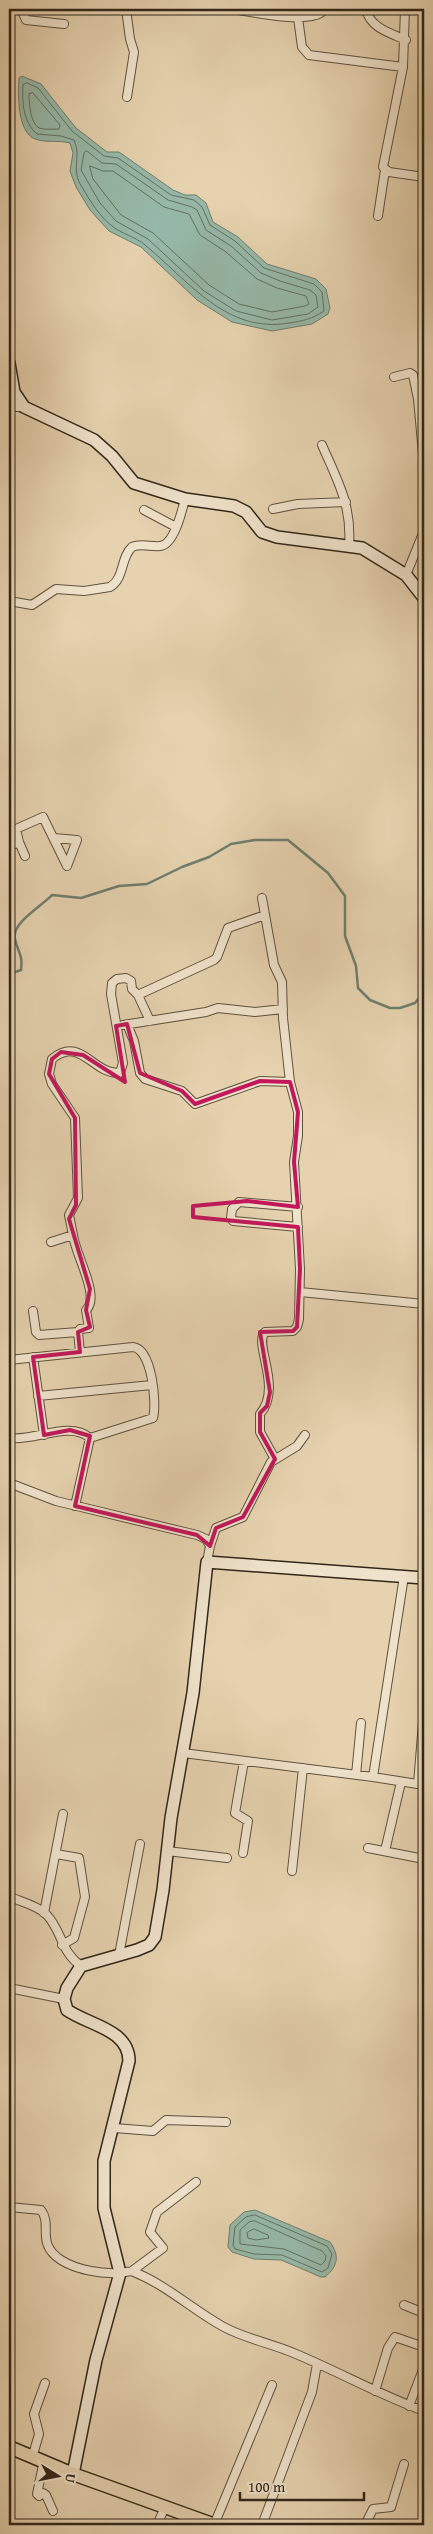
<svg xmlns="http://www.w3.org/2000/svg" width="433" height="2534" font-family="'Gentium Book Plus',serif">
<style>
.water{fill:#96b8a8;stroke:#6e7e6f}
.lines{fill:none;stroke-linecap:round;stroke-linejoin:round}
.shore{stroke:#647061;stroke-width:1}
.stream{stroke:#6e7e6f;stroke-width:2.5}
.street-casing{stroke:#5e523f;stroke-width:10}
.secondary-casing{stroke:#31271a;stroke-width:14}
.primary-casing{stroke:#31271a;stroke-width:15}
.street{stroke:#efe2cb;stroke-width:8}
.secondary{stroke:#efe2cb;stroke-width:11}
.primary{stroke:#e6d2af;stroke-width:12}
.marked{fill:none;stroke:#c2185b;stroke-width:4;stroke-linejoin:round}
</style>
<rect width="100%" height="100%" fill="#e6d2af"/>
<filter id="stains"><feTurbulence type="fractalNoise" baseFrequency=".004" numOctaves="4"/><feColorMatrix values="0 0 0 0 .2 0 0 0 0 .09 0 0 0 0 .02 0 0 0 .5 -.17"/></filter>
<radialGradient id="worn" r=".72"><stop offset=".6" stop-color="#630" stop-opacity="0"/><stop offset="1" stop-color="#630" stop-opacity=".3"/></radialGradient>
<!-- water -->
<path class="water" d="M22,76L41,84L76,128L107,152H119L173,190L185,195H196L206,203L213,222L238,237L267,264L316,279L326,289L330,308L328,314L312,324L272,331L232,322L197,300L141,247L109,231L90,210L76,187L70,171L73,153L70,143C59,140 46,143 35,139C17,132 18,94 19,78Z
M255,2210L330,2242C340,2256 338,2266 325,2277H321L281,2260L254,2259L232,2252L228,2247L230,2225L244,2212Z"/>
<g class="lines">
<!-- shore -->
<path class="shore" d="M27,83L38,88L72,131L104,156L118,158L171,195L194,200L202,207L210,225L235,241L264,268L314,284L322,292L324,311C312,319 303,321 289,323C226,334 188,280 145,245C136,237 122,234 112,226C100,217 90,201 82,187C70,169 82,158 74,140L61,136L37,134C23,122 22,102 23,85Z
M33,93L60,125L59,129C54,129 44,130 39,128C30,123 29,102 29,94Z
M87,151L102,163L116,164L168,200L192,207L197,210L206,230L231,246L261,273L280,281L310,290L316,295L318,307L308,314L272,320L236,311L204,291L148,239L116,221L100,203L81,170L84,153Z
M90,166L103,171H113L164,207L189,214L200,235L226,252L257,279L277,288L306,296L309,304L305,306L272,312L239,304L209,285L153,233L121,215L93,179Z
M255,2215L327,2246L332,2254L328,2268L322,2272L282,2255L254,2254L235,2249L233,2245L235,2227L246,2217Z
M255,2221L322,2251L326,2256L325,2261L321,2265L284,2249L240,2244V2230L249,2222Z
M254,2229L268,2235L269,2238L256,2240L248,2238L247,2233Z"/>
<!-- stream -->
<path class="stream" d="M9,974L21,970C23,954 18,953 15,939C11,923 42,906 52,895L81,898L119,886L147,884L182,867L209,857L231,844L255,840H288L328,873L345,896V936L356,966L358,988L370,1000L390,1008H400L415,1003L424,992"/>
<defs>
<path id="street" d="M21,9L26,20L64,24
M126,9L130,39L134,52L127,97
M233,9C251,12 315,26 325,9
M366,9C370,28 390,33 406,40
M298,18L302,47L309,55L403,67L405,9
M403,67L383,167L389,172L424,177
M378,216L385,170
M394,377L410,373L413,375L418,399L424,465
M9,407H24
M322,445C338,482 352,505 349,546
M273,509L298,504L346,502
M144,510L176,527
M406,575L424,531
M9,601L32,605L56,589L84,591L110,587C125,578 120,558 132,547C141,543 151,547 160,546C174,545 182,511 185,499
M54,838L77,840L67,866
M19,842L16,829L43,817L67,866
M9,846L19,842L25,856
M262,898L274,965L282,982L283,1018L290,1082L298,1112V1136L294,1162L300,1269L299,1319L297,1327L293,1331L265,1332C253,1344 283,1387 260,1414V1432L275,1459
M138,995L150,1021
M127,1024L134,1041L140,1073L145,1079L182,1091L195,1104L260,1081L290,1082
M123,1025L206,1012L218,1008L255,1012L283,1009
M298,1207L239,1202L232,1209L231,1218L233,1221L298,1227
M73,1235L69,1215L78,1198L75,1118L52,1084L49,1074L52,1059C81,1035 93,1075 120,1073L123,1063L111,994L112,983L117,979L126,978L131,981L132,989L138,995L140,994L214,960L217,957L228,928L265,915
M51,1242L73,1235C75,1254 101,1297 86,1310L89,1328L80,1329L78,1332L80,1352
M300,1292L424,1304
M33,1311L36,1332L39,1335L78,1332
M33,1357L44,1435
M9,1360L133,1347C152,1349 157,1403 153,1418L90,1438L75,1506
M38,1396L152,1385
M9,1438C34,1442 69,1420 90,1438
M9,1483L56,1501L197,1535L206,1539L210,1546L207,1562
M210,1546L216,1528L243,1517L271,1462L297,1446L305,1435
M183,1753L373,1777L424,1785
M356,1775L361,1723
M373,1777L404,1576
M418,1784L424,1710
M368,1848L424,1859
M167,1851L227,1858
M385,1851L401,1782
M243,1853L248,1821L235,1813L244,1761
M56,1854L79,1858L85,1897L74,1938L62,1945
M292,1871L303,1768
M10,1897C22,1902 36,1905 46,1914C62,1930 60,1951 81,1966
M44,1913L63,1814
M119,1955L140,1844
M9,1988L64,1999
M114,2128L153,2131L166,2120L226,2122
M9,2207L41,2210C53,2225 35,2243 61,2260C77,2270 101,2274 119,2273C124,2273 130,2270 134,2272C166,2285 192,2309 222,2326C245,2339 271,2343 296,2354C339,2372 380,2395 424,2411
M132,2271L163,2248L150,2232L157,2212L196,2182
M404,2305L424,2313
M375,2391L388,2348L395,2337L424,2347
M409,2406L424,2367
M32,2458L39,2434L34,2414L45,2383
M48,2463L43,2465L37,2494L39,2496L43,2493L46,2495L53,2511
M157,2525L165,2507
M214,2525L272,2385
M262,2525L312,2392L317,2364
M365,2525L373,2509L391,2507L404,2464
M423,2525L424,2523"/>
<path id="secondary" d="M9,363L14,392L24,407L94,440L112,456L134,483L185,499L234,506L246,512L262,532L277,537L362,548L406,575L424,598
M73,2474L96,2360L120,2273L104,2208V2161L129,2061C129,2029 88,2025 67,2010L64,1999L67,1988L81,1966L137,1950L149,1945L155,1937L163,1890L171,1818L193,1693L207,1562L424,1578"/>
<path id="primary" d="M9,2447L73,2474L215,2525"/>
</defs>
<!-- street casing -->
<use href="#street" class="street-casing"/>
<!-- secondary casing -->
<use href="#secondary" class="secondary-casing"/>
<!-- primary casing -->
<use href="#primary" class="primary-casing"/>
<!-- street -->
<use href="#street" class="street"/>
<!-- secondary -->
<use href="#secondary" class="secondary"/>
<!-- primary -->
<use href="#primary" class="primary"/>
</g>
<!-- marked area -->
<path class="marked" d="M127,1024L140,1073L182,1091L195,1104L260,1081L290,1082L298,1112L294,1162L298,1207L247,1201L193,1206V1217L298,1227L300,1269L297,1327L293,1331L260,1332L270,1392L267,1406L260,1413V1432L275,1459L243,1517L216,1528L210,1546L197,1535L75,1506L90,1436L70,1430L44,1435L33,1357L80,1352L78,1332L90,1327L86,1310L90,1289L69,1219L76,1205L75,1118L49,1074L52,1059L61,1052L83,1055L125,1082L116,1026Z"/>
<!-- margin -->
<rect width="433" height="2534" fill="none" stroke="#e6d2af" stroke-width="30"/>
<rect x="10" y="10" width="413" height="2514" fill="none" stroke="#31271a" stroke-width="2.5"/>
<rect x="15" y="15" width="403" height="2504" fill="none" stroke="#31271a"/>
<!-- north arrow -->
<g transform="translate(58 2476) rotate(100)" stroke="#efe2cb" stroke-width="4" paint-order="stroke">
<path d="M0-4L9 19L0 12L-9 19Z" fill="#31271a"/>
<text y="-8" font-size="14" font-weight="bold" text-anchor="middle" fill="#31271a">U</text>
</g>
<!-- scale -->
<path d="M240 2492v8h124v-8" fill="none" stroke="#31271a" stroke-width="2.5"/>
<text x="248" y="2492" font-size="15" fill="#31271a" stroke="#efe2cb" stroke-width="4" paint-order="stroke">100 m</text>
<rect width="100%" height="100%" filter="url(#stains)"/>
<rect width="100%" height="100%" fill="url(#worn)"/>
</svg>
